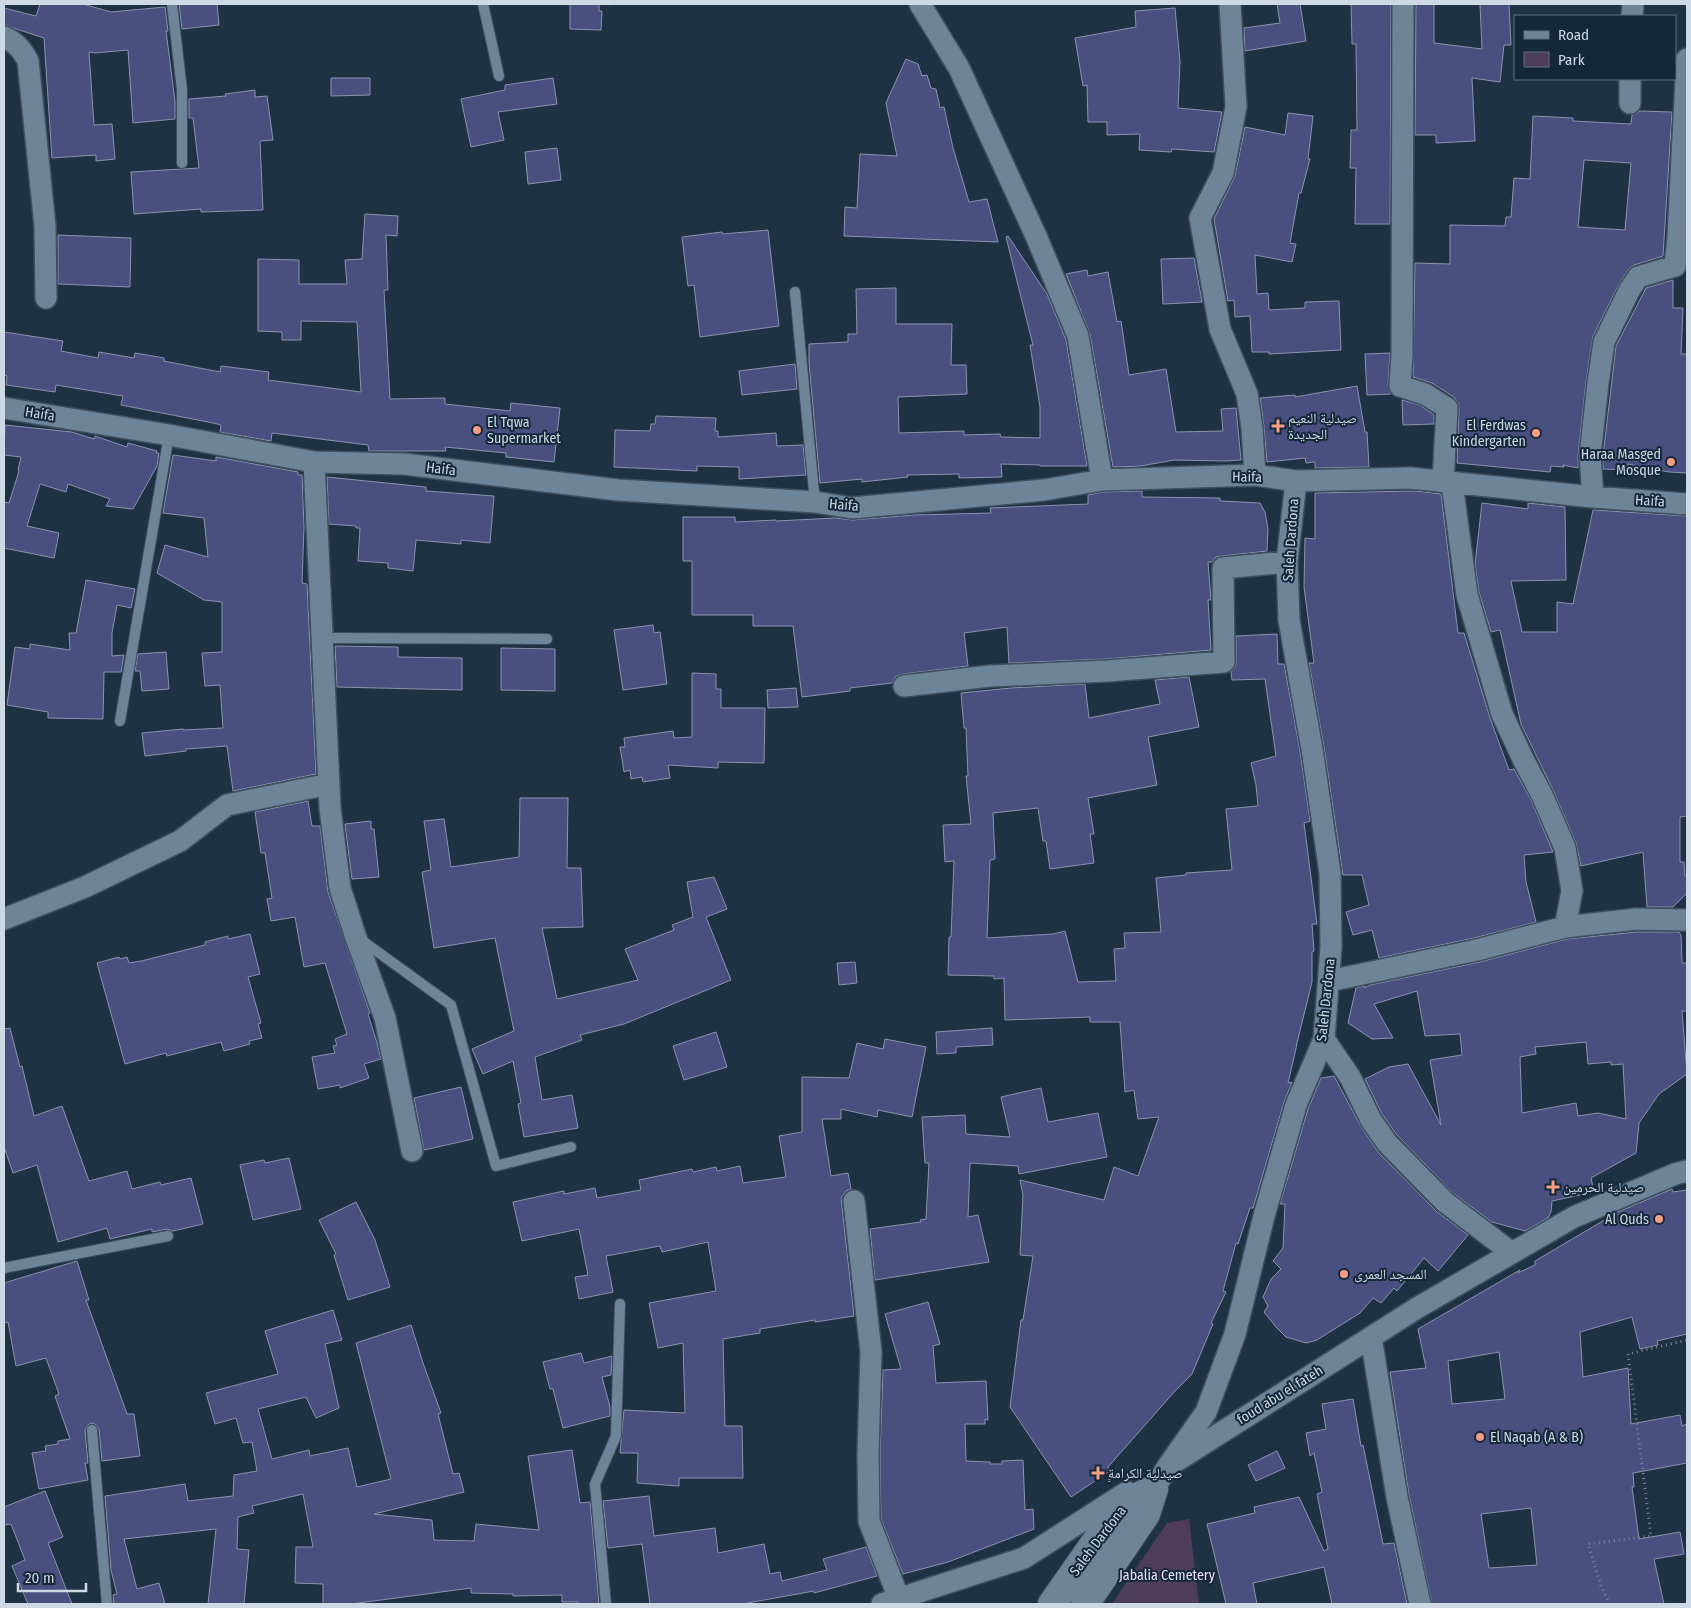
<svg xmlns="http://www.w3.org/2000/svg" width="1691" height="1608" font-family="'Fira Sans Condensed','Noto Naskh Arabic',sans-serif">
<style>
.green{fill:#4e3c5f}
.building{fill:#494f7e;stroke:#8d92ae;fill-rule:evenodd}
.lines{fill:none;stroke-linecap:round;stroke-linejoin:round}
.lane-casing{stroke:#3e4f5e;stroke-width:12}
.street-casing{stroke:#3e4f5e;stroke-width:24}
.secondary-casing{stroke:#3e4f5e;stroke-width:30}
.path{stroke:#7a8997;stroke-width:3;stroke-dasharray:1 4;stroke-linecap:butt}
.lane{stroke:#6e8499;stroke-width:10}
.street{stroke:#6e8499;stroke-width:21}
.secondary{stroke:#6e8499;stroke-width:28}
.poi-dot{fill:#f49e86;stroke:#15283a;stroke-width:2}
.labels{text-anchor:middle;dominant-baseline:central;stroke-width:4;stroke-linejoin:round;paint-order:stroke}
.street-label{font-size:14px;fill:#cdd9e4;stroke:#15283a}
.poi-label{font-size:14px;fill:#cdd9e4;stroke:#15283a;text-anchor:start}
.park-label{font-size:14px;fill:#ecddfb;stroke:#15283a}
</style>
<rect width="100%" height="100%" fill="#1f3244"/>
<!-- green -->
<path class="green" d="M1189,1519L1199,1604H1112L1167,1523Z"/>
<!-- building -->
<path class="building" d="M40,4H83L111,12L165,7L168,31H166L175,101V119L133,123L128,50L95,53L89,52L94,125L112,124L115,159L96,161V155L52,158L44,38L4,25V8L36,16Z
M179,4H217L219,25L182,29Z
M570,4H599V11H602L601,30L570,29Z
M1277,4H1300L1306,41L1245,51L1244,28L1280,23Z
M1351,4H1391L1390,224H1355L1356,168H1350L1351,130H1357L1356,44H1352Z
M1416,4H1434V43L1482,49L1480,4H1509L1511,45H1504L1500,82L1472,78L1475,141L1436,143V135H1415Z
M1175,8L1180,62L1178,108L1222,112L1214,152L1172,149L1171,152L1139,150L1140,134L1107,135V122H1088L1087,85L1083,86L1075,38L1136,27L1135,11Z
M906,59L918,64L922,76L927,75L931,88L936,89L940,108L944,107L953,148L969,202L987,199L998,242L844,236L845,207L857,208L860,154L897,156L886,103Z
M331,78H370V95L331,96Z
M553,78L557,104L498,112L504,140L471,147L461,99L505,90V85Z
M255,90V97L267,96L273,140L260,141L263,210L201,212V209L134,214L131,172L199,168L193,118H189V99L226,96L225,94Z
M1640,111L1672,112L1663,256L1634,265L1628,270L1619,284L1593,336L1586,382L1578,455V468L1563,465L1564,467L1551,466L1550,472L1457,463L1459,409L1458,403L1454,397L1432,383L1413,377L1415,263L1450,264V225L1505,226L1506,217H1511L1514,178L1530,179L1533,116L1573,118V121L1631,124L1632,115ZM1584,160L1631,163L1625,230L1578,227Z
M1288,113L1313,116L1308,159H1310L1301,193H1299L1290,243L1296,244L1292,262L1255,255L1257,294L1268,293L1269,310L1305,308V302L1339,301L1341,350L1269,354V352H1252L1250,316L1235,317L1234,300L1228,301L1214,219L1235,176L1245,127L1285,135Z
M557,148L561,180L528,184L525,152Z
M365,214L398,216L397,236L386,235L388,290H384L390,399L445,398V404L510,411L511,403L560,408L554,462L506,457V453L445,447L446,451H369L368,445L272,433L271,441L220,432L221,425L213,423L121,405L123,396L56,385L55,392L6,385L7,376L4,375V332L63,341L61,351L98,358L99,352L134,358L135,353L164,358V361L220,372L221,366L269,372L268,380L361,392L357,322L301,321V340H282V332L258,331V259L299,260V284H347L345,260L362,259Z
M768,230L779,326L700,337L694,285L688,286L682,237L722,232L723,234Z
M58,235L131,238L130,287L58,284Z
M1008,236L1047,294L1066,340L1087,466H1040V465L1001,464L1002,477L959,478V474L907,475L908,477L862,482V479L820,483L809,363V344L848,342V334H857L856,289L896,288V324H952L951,365H966L967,394L898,397L899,433L964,431V435L1000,434L1001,437L1040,438V407L1030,345H1033L1006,237Z
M1194,258L1202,302L1163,304L1161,259Z
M1087,270L1088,276L1108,272L1117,322L1121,321L1129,375L1166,369L1176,432L1223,431L1221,409L1236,408L1241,460L1226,461L1174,460L1141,466L1113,467L1090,334L1066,274Z
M1673,280V308H1683L1681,354H1687V473L1669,472L1628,464L1627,470L1603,469V456L1616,346L1646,288Z
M1390,353L1388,385L1391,394L1367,395L1365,354Z
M795,364L797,389L742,395L739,371Z
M1357,386L1365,432H1367L1369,467L1315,468V462L1306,463L1305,458L1267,462L1264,427L1260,398L1295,395V397Z
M1402,400L1420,405L1434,415V424L1403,425Z
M656,416L716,418L715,431H718V437L776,433L777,446L803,445L806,475L739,479V467L697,466V471L614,467L615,430L650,431L651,424H655Z
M5,425L72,432L94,439L95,436L127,447L128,443L157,451L156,453H159L157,466L133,509L106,506L110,499L68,484L66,492L40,484L27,526L59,533L54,558L4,548V502L9,503L19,471L18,470L21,457L4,455Z
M173,455L216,461V457L298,472V475H302L304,527L302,583L307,584L316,774L233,791L227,746L186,749V751L145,756L142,733L183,729V730L223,728L220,685L205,686L202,653L222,652V602L204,600L157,573L165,545L208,557L204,518L163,513Z
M327,477L426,487V491L494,496L490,543L461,540V544L416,540L413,571L388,568V563L358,561L360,528H356V526L329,524Z
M1142,491V497L1220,498V501L1260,503L1265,512L1268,529L1267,551L1222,556L1216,557L1212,562H1208L1211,600H1208L1211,650L1106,659L1009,663L1007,627L964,633L968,666L903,674L896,676L892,683L850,688V691L802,697L793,626H753V615H692V561H683V517H735V522L776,520V521L835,518L853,520L914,515L991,513L990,508L1088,504V495L1103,492Z
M1416,491L1441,494L1458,633H1464L1490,718L1509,770L1514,769L1531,800L1553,852L1524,855L1526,882L1536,922L1474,938L1379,958L1372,930L1353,935L1346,912L1369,905L1362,875H1343L1324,747L1309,663H1314L1304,587L1305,538L1315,539V493Z
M1482,503L1528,509V503L1565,507L1566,580L1511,581L1522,632H1557V602L1573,604L1593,510L1687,516V816L1680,817V862H1684L1685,876L1687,875V893L1673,907H1647L1643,852L1581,866L1576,843L1553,790L1521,724L1500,630L1491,632L1479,592L1475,564Z
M86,580L135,589L131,608L117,605L112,633V656L124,655L121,672H104L103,719L48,718V712L7,705L15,647L30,649V644L70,650L69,633H76Z
M653,625L654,633L660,632L667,684L623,690L614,630Z
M1277,634L1278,664H1284L1300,751L1310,821L1304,823L1317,924H1312L1314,951L1312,952V982L1297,1043L1296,1044H1297L1288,1083L1292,1082L1284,1102L1253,1208H1250L1238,1244L1236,1243L1223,1291L1226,1292L1211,1323L1213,1324L1192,1374L1175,1391L1108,1467L1110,1471L1071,1497L1010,1407L1021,1320H1023L1033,1256L1020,1255L1023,1195L1020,1180L1104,1200L1114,1167L1138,1176L1159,1117L1138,1119L1134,1090L1125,1092L1120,1022H1090V1017L1005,1020L1004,978L994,979V976L948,975L949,937H951L954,861L945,862L943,825L971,824L966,776H968L966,728H964L961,693L1011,688L1085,684L1089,718L1160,704L1155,680L1189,677L1199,727L1148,737L1157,785L1088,798L1094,834H1090L1094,863L1050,869L1046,841H1043L1038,808L993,813L995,859L990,860L987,938L1053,934L1065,931L1078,982L1116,981L1114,949L1125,948L1124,933L1161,932L1156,878L1186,875V873L1232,870L1226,809L1258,806L1256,785L1251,763L1276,756L1265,679L1232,680L1231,672L1235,667L1236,662V636Z
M335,646L398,647V657L462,658V690L337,687Z
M501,648L555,649V691L501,690Z
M166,652L169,689L142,691L140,671H135L138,654Z
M692,673L716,674V689H721V708H765L764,763L718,762V768L668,765L670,778L643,782L642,777L631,779L630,770L624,772L620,747H625L624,738L673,731L674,738L692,737Z
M796,688L798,707L768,708L767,690Z
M520,798H568L567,868H581L583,927L542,928L557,999L638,980L625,949L674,930L672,925L693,917L687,882L714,877L727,909L706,917L731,980L624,1024L580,1035L582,1040L535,1057L542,1100L572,1095L578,1128L524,1137L518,1104L521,1103L513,1061L483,1074L472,1049L514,1031L495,938L434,948L422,872L431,870L424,821L444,819L451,867L519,857Z
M308,801L312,826H320L328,892L370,1013L368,1014L377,1043L381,1059L364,1064L369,1078L340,1088V1085L318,1089L312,1057L335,1053L333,1046L337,1045L335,1039L347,1034L325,963L304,967L295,917L271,921L267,899L272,898L265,853H261L255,812Z
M371,821V829H374L379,877L352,879L345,824Z
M1637,932H1679L1681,935L1682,963H1687V1011H1682L1687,1074L1659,1094L1639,1123L1636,1153L1591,1178L1594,1192L1552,1201L1551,1212L1548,1218L1525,1231L1492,1222L1453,1193L1397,1135L1382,1114L1365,1079L1389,1067L1408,1064L1441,1125L1430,1060L1462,1055L1460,1034L1425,1036L1417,991L1374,1004L1393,1038L1372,1039L1348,1023L1356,988L1365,986V988L1370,985L1480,962L1567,939ZM1586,1042L1588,1064L1611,1062V1065L1623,1064L1626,1119L1598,1113L1578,1116L1576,1103L1522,1113L1520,1057L1536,1054L1535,1047Z
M250,934L260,974L248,977L261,1023L258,1024L262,1038L249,1041L250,1044L224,1051L221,1042L167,1056L166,1053L125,1064L97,963L119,957L120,959L127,957L129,963L141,961L205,945V942L228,936V939Z
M855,962L857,983L839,985L837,963Z
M10,1028L20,1067L22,1066L34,1116L62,1106L89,1181L127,1171L132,1189L160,1182L161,1185L191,1178L203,1224L173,1231L167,1229L152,1232V1229L110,1239L107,1228L58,1242L37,1165L13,1173L4,1147V1029Z
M992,1028L993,1045L956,1047V1053L937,1054L936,1032Z
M716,1032L727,1067L684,1080L673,1046Z
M885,1039L926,1047L912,1117L878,1110L877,1117L841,1109V1119H822L831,1176L848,1173L851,1189L846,1191L841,1198L854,1316L815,1322V1320L760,1329V1333L723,1339L725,1426H742L743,1478H679V1486L637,1483L638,1453H620L624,1410L685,1413L683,1343L658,1348L649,1303L716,1291L708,1242L662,1252L660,1246L606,1256L613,1292L579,1299L575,1277L588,1275L579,1229L522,1241L513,1202L564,1191V1194L595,1188L597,1198L641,1190L639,1180L692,1169L693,1172L716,1167L717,1171L740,1166L743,1183L786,1177L779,1136L802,1132V1077L849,1078L857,1043L883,1049Z
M1334,1076L1360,1125L1378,1152L1436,1211L1468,1235L1438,1271L1424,1258L1397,1291L1394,1288L1381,1303L1373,1298L1360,1313L1317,1340L1306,1343L1286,1337L1276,1327L1264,1312L1268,1306L1263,1297L1271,1279L1281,1269L1273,1261L1283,1248L1285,1204H1280L1308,1109L1321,1078Z
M461,1087L473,1139L424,1150L414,1098Z
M1041,1088L1048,1122L1098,1113L1107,1157L1019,1174L1018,1166L970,1163L968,1217L978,1215L989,1262L875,1280L870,1229L921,1222L920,1220L926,1219L929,1163H925L922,1117L965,1115L966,1134L1010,1137L1001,1097Z
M289,1158L301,1209L253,1220L240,1165L264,1160L265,1163Z
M1672,1189L1673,1192L1687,1190V1334L1657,1341L1658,1345L1640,1349L1632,1317L1580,1332L1583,1377L1628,1368L1631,1424L1680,1415L1682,1426L1687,1424V1463L1633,1473L1634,1487H1632L1639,1539L1680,1532L1684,1554L1654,1559L1664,1604H1432L1409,1495L1390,1372L1426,1368L1418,1329L1520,1270L1518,1273L1535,1265V1261L1618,1212ZM1499,1352L1505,1399L1452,1404L1448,1361ZM1531,1508L1537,1565L1489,1568L1481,1514Z
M356,1202L375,1240L390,1287L348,1300L334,1255L336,1254L319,1220Z
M77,1261L89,1300H86L127,1414H134L140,1456L102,1461L99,1429L95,1424L91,1423L88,1425L85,1430L88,1463H85L88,1480L39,1489L32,1453L46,1451L45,1446L58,1444V1441L70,1439L55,1396L59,1394L46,1358L16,1366L8,1322L4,1323V1283Z
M928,1302L940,1344L933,1346L936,1383L986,1381L988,1420L985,1419V1424H965L966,1461L990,1462V1464H1002V1461L1023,1460L1025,1510L1033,1509L1034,1529L948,1562L903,1574L881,1519L880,1455L883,1370L901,1369L885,1314Z
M333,1310L342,1340L325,1344L339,1408L316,1418L306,1397L258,1409L272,1459L309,1450L310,1456L348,1448L357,1487L391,1479L356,1343L411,1325L423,1363L441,1413L438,1414L453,1474L459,1473L464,1492L374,1514L432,1520L434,1540L474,1541L476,1524L539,1530L528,1456L572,1450L580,1503L590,1502L599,1604H578V1602H562V1595L513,1596V1594L471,1593V1588L351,1604H323V1584L295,1583L296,1547H313L303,1494L252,1506L254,1513L238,1517L237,1549L249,1550L244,1604H208L216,1529L124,1539L137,1589L159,1583L165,1604H114L113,1595L117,1594L111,1570L105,1496L185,1484L188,1501L233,1496L234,1475L257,1471L252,1442L243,1443L236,1418L215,1424L206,1393L278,1374L265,1331Z
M581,1353L584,1363L612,1356L611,1375L602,1377L610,1407V1416L563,1428L553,1389H550L543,1362Z
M1353,1399L1361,1446L1363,1445L1383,1544L1394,1543L1407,1604H1332L1324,1567L1253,1583L1257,1604H1226L1207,1524L1255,1513L1254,1507L1299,1497L1324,1551L1328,1549L1317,1494L1322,1492L1314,1453L1310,1456L1306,1433L1326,1429L1322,1404Z
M1277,1451L1285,1468L1256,1481L1248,1465Z
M45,1491L63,1537L48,1543L72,1604H28L12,1566L25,1560L11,1524L4,1525V1507Z
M649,1496L654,1536L715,1528L718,1553L764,1544L770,1574L780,1572L782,1581L827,1570L823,1559L866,1547L877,1576L814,1593V1591L742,1604H650L642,1544L608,1548L603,1501Z"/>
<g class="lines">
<defs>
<path id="lane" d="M172,4L182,90V163
M483,4L499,76
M795,292L815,502
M322,638L547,639
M120,721L169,435
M360,939L451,1005L496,1166L571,1147
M4,1268L168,1236
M92,1430L107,1604
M606,1604L595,1484L616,1436L620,1304"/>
<path id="street" d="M920,4L959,68L1036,236L1078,336L1102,480
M1230,4L1236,107L1223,173L1200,218L1220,329L1247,394L1252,428L1255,475
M1403,4L1402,354L1400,386L1425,394L1447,408L1443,482
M1632,16L1633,4
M4,37C16,42 22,50 28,61L45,226L46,298
M1630,103V79
M4,408L169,435L314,462L404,464L618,490L815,502L852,508L1044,490L1102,480L1255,475L1296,481L1410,478L1593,497L1687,504
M314,462L330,808L340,888L355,935L385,1018L412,1151
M1452,483L1467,595L1502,714L1524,761L1542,795L1565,848L1572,891L1565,927L1636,919L1687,920
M1593,497L1590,456L1598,383L1604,342L1630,289L1638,277L1675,266L1678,237L1687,59
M904,686L990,676L1107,671L1224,662L1223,568L1287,562
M4,919L85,887L180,841L227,805L329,784
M1329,981L1477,950L1565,927
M1324,1039L1350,1077L1371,1120L1387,1143L1445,1202L1512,1253
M854,1201L871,1352L868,1455L869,1521L899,1599
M1371,1337L1397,1497L1420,1604
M1178,1460L1417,1308L1574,1217L1675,1174L1687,1171
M1154,1489L1168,1466L1206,1412L1235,1334L1264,1216L1296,1105L1324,1039L1331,947L1330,873L1312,749L1289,620L1287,562L1296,481
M882,1604L1024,1558L1127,1492"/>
<path id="secondary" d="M1052,1604L1122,1504L1154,1489
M1085,1604L1146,1514L1154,1489"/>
</defs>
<!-- lane casing -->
<use href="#lane" class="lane-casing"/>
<!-- street casing -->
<use href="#street" class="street-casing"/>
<!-- secondary casing -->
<use href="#secondary" class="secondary-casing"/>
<!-- path -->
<path class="path" d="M610,4L611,7
M1610,1604L1601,1586L1588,1544L1651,1536L1628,1354L1687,1340"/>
<!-- lane -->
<use href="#lane" class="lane"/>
<!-- street -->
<use href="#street" class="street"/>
<!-- secondary -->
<use href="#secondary" class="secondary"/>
</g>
<!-- markers -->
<g class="poi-dot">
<path d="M1275.5 418.5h5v5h5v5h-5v5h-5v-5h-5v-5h5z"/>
<circle cx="477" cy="430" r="5"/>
<circle cx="1536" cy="433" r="5"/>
<circle cx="1671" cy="462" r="5"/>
<path d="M1550.5 1179.5h5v5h5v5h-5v5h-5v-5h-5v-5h5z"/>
<circle cx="1659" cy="1219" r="5"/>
<circle cx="1344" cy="1274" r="5"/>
<circle cx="1480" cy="1437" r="5"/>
<path d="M1095.5 1465.5h5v5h5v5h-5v5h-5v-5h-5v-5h5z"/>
</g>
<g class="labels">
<!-- street labels -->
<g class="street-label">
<text transform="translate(40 414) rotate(9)">Haifa</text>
<text transform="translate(441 469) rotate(7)">Haifa</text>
<text transform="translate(1247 477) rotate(1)">Haifa</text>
<text transform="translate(1650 501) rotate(4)">Haifa</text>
<text transform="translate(844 505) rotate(5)">Haifa</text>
<text transform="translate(1291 540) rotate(-86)">Saleh Dardona</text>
<text transform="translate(1326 1000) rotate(-84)">Saleh Dardona</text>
<text transform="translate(1280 1395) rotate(-32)">foud abu el fateh</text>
<text transform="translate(1098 1541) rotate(-53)">Saleh Dardona</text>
</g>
<!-- poi labels -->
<g class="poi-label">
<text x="1288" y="418">صيدلية النعيم<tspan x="1288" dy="16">الجديدة</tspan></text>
<text x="487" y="422">El Tqwa<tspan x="487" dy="16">Supermarket</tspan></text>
<text x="1526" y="425" text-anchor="end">El Ferdwas<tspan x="1526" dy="16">Kindergarten</tspan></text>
<text x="1661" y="454" text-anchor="end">Haraa Masged<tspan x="1661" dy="16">Mosque</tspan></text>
<text x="1563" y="1187">صيدلية الحرمين</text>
<text x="1649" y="1219" text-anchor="end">Al Quds</text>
<text x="1354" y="1274">المسجد العمرى</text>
<text x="1490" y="1437">El Naqab (A &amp; B)</text>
<text x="1108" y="1473">ِِصيدلية الكرامة</text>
</g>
<!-- park labels -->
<g class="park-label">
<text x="1167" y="1575">Jabalia Cemetery</text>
</g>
</g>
<!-- border -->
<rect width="1691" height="1608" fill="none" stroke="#cdd9e4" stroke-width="10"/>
<!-- legend -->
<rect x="1514" y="15" width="162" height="65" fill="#15283a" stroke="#5f6f7e"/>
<rect x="1524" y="31" width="25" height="8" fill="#6e8499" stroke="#5f6f7e"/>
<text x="1558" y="40" font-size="15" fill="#cdd9e4">Road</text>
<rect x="1524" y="52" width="25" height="15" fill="#4e3c5f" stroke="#5f6f7e"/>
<text x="1558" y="65" font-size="15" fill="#cdd9e4">Park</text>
<!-- scale -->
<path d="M18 1583v8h68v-8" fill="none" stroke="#cdd9e4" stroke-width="2.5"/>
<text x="25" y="1583" font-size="15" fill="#cdd9e4" stroke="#15283a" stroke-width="4" paint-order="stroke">20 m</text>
</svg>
